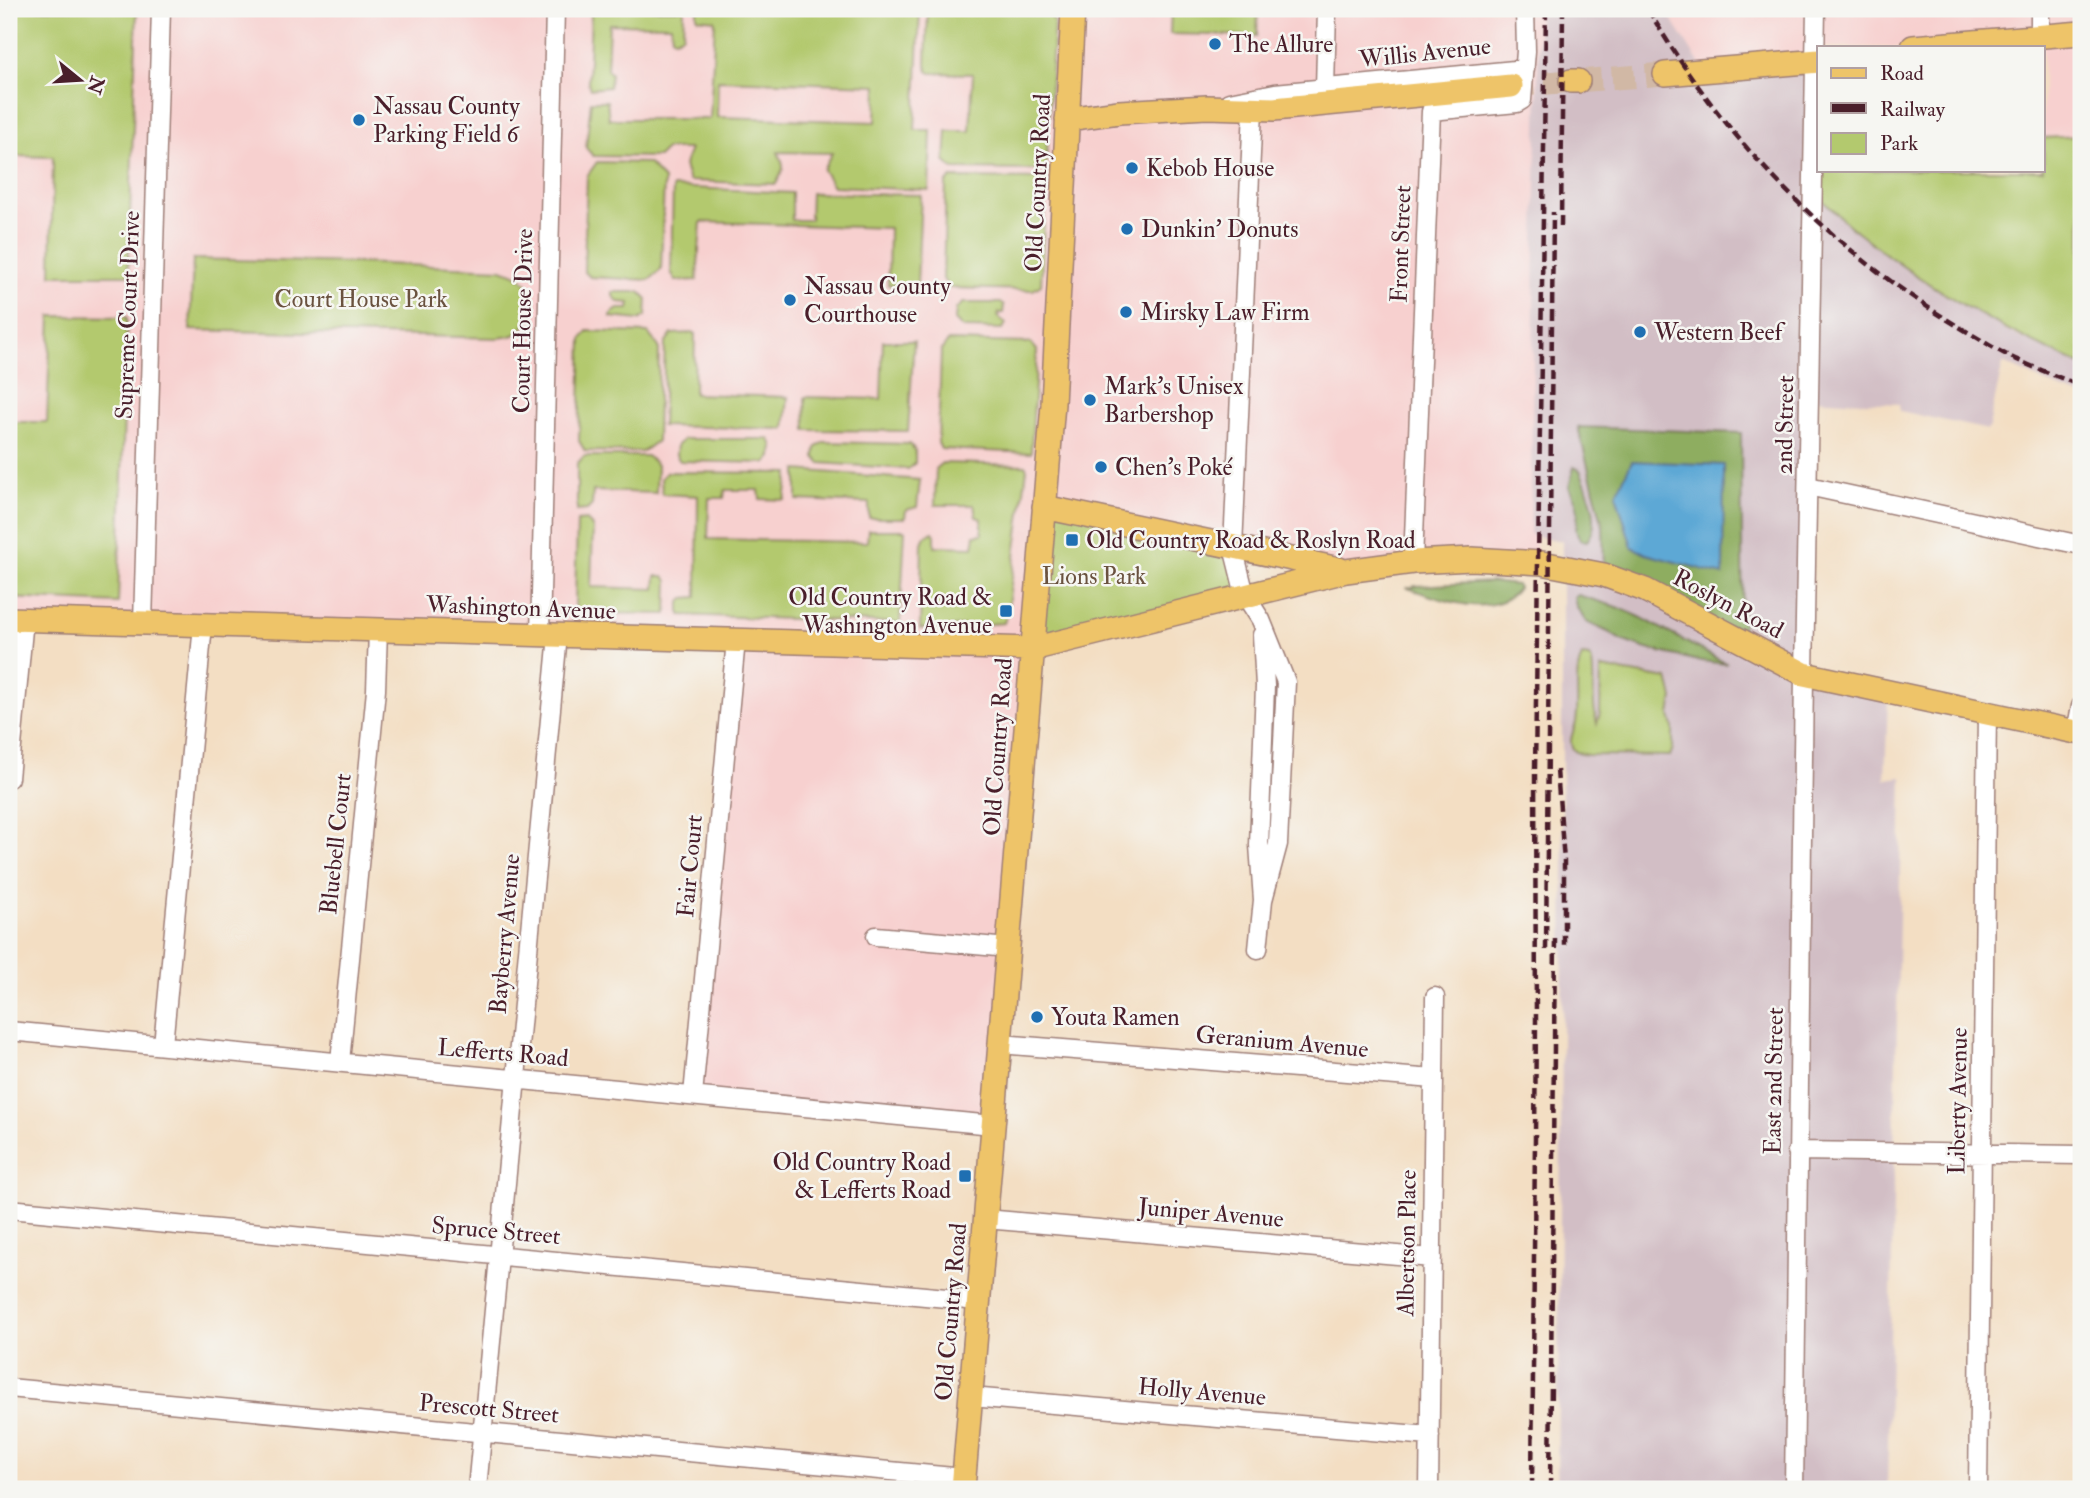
<svg xmlns="http://www.w3.org/2000/svg" width="2090" height="1498" font-family="'IM FELL Double Pica',serif">
<style>
.built{fill:#f7d0cf}
.industrial{fill:#d2bec5}
.green{fill:#b3c96e;stroke:#7e744c;stroke-width:2;fill-rule:evenodd}
.forest{fill:#8ead61;stroke:#6c6646;stroke-width:2}
.water{fill:#5da8d5;stroke:#546480;stroke-width:2}
.lines{fill:none;stroke-linecap:round;stroke-linejoin:round}
.major-tunnel{stroke:#d1b8a5;stroke-width:23;stroke-dasharray:23 11;stroke-linecap:butt}
.minor-casing{stroke:#9e7e77;stroke-width:21}
.major-casing{stroke:#9e7e77;stroke-width:26}
.minor{stroke:#fff;stroke-width:18}
.major{stroke:#eec469;stroke-width:23}
.rail{stroke:#4a1f2b;stroke-width:4.5;stroke-dasharray:10 5;stroke-linecap:butt}
.poi-dot{fill:#1f6fb2;stroke:#f6f6f2;stroke-width:2.5}
.labels{text-anchor:middle;dominant-baseline:central;stroke-width:5;stroke-linejoin:round;paint-order:stroke}
.poi-label{font-size:24px;fill:#4a1f2b;stroke:#f6f6f2;text-anchor:start}
.street-label{font-size:24px;fill:#4a1f2b;stroke:#f6f6f2}
.park-label{font-size:24px;fill:#6a523f;stroke:#f6f6f2}
</style>
<rect width="100%" height="100%" fill="#f6f6f2"/>
<filter id="ink" filterUnits="userSpaceOnUse"><feTurbulence type="fractalNoise" baseFrequency=".0143" numOctaves="2"/><feDisplacementMap in="SourceGraphic" scale="14" xChannelSelector="R" yChannelSelector="G"/><feConvolveMatrix kernelMatrix="1 2 1 2 8 2 1 2 1" color-interpolation-filters="sRGB"/></filter>
<filter id="wash" filterUnits="userSpaceOnUse"><feTurbulence type="fractalNoise" baseFrequency=".00686" numOctaves="4" result="noise"/><feDisplacementMap in="SourceGraphic" scale="28" xChannelSelector="R" yChannelSelector="G"/><feGaussianBlur stdDeviation="1.57" result="paint"/><feColorMatrix in="noise" values="0 0 0 0 0 0 0 0 0 0 0 0 0 0 0 0 0 1.4 0 .05"/><feComposite in="paint" operator="in"/></filter>
<g filter="url(#wash)">
<rect width="100%" height="100%" fill="#f3dec3"/>
<!-- built -->
<path class="built" d="M9,9H1546L1536,561L1346,571L1044,507L993,1125L693,1095L736,641L9,619Z
M1665,9H2081V136L2043,138V47H1819V143L1701,66Z
M2079,1171H2081V1489H2073Z"/>
<!-- industrial -->
<path class="industrial" d="M1539,9H1665L1701,66L1815,59L1812,190L1857,232L1895,261L1950,298L2015,335L2081,365V396L2058,388L2003,363L1988,430L1900,411L1899,404L1810,399L1802,679L1888,698L1885,779L1902,777L1887,1489H1557L1564,861L1562,829V541L1530,535Z"/>
<!-- green -->
<path class="green" d="M9,9H137L128,275H51L53,157L9,156Z
M589,9H684L683,35L675,39L672,38L671,25L609,24L607,69L611,74L609,87L590,89L588,82L591,16Z
M697,9H920L915,130H931L929,190L833,186L823,170L832,153L778,152C785,167 785,168 776,184L689,181C682,161 683,168 690,149H666L658,157L593,156L586,148L591,101H607L609,119H710L715,20L697,18ZM718,80L877,85L876,122L717,117Z
M928,9H1046L1054,21L1046,170L953,169L945,161L947,131H970L973,74L931,73L928,71L926,65Z
M1171,9H1258L1257,36L1170,34Z
M2081,136V365C2000,328 1929,290 1860,234C1843,221 1828,205 1812,190L1819,170H2043V138Z
M597,162L648,163L664,180L661,270L649,280L590,277L584,271L587,176Z
M951,178L1046,179L1041,285L1033,290L950,288L943,279L946,184Z
M673,187L792,193V220H810L811,193L921,195L917,285H888L889,228L701,222L697,280L676,281L671,272Z
M193,259L358,263L502,269C506,271 513,272 517,275C539,288 536,323 514,335C509,337 503,337 498,338L190,330Z
M613,292H640L647,299L646,316L639,320L611,317V314L618,309H629L630,303L618,302L613,296Z
M963,303H1001L1004,305L1003,313H999L998,317L1006,323L1003,329L963,328L955,320L956,309Z
M51,316L127,317L118,603L9,598V422H47Z
M588,331L648,333L659,347L657,441L642,452L585,451L579,441L582,339Z
M695,333L694,394L788,397L785,429L662,426L665,344L672,334Z
M883,341H914L908,431L806,430L805,397L881,399Z
M948,341L1031,343L1037,350L1031,453L941,449L938,443L941,351Z
M684,439H769L773,445L772,457L766,463L680,461L676,455L677,445Z
M824,442L910,444L915,450V463L908,469L820,463L815,457L816,448Z
M584,456H647L657,465L656,493L593,491L592,505L587,510L577,511V464Z
M942,463L1025,465L1027,469L1007,614L1004,623L920,629L922,543L925,536L933,532L935,535V546L973,547L975,535L982,534V519L976,517L974,505H935L936,468Z
M797,470L920,480L917,507L906,510L905,518H869V503L797,500Z
M667,472L789,473L785,500L760,499L759,490H725L724,498H709L708,539L867,542L868,530H905L900,623L680,615V604L684,598L697,597L698,496L662,494L661,478Z
M1044,507L1233,547L1245,595L1032,649Z
M587,520L593,528L591,587L655,589L656,576H664L668,581L667,614L580,613L575,606L577,521Z
M1582,656L1589,657L1592,662C1595,683 1591,702 1597,724L1600,713L1601,668L1668,679L1673,698L1670,715L1673,727V748L1670,756L1588,755C1580,754 1573,753 1571,744C1570,736 1575,729 1576,722C1580,700 1573,676 1582,656Z"/>
<!-- forest -->
<path class="forest" d="M1578,427L1741,433L1743,642L1604,575L1603,526Z
M1574,467L1580,470C1588,491 1603,522 1587,541L1580,540L1576,530L1578,511L1576,502L1569,487Z
M1490,582L1517,585L1518,588C1496,621 1438,599 1408,588L1416,586Z
M1578,595L1617,607L1640,617L1727,664L1694,660L1643,648L1621,640L1608,632L1586,622L1576,606L1574,597Z"/>
<!-- water -->
<path class="water" d="M1632,461L1724,465L1723,575L1646,554L1632,547L1616,494Z"/>
</g>
<g filter="url(#ink)">
<g class="lines">
<!-- major-tunnel -->
<path class="major-tunnel" d="M1578,81L1665,74
M1511,86L1571,81"/>
<defs>
<path id="minor" d="M2040,36V9
M1325,89L1327,9
M1229,102L1275,93L1525,69
M1253,110L1233,547L1245,595L1261,620L1286,682L1278,844L1263,900
M1808,486L2081,545
M1413,562L1431,111L1517,103L1522,100L1526,51L1525,9
M143,623L161,9
M540,635L555,9
M2076,732L2081,706
M9,778L24,619
M876,936L1008,948
M1258,949L1263,900L1259,845L1265,686L1262,635
M9,1031L993,1125
M1000,1044L1434,1079
M163,1045L203,625
M340,1062L376,690L378,630
M693,1095L736,640
M1797,1151L2081,1155
M9,1209L978,1301
M985,1219L1432,1258
M9,1388L964,1478
M971,1397L1430,1436
M477,1489L558,635
M1429,1489L1435,997
M1794,1489L1804,674L1816,9
M1978,1489L1987,713"/>
<path id="major" d="M1913,47L2081,33
M1665,74L1819,61
M1571,81H1578
M1067,119L1119,112L1207,107L1274,109L1511,86
M1044,507L1339,569
M9,619L1032,649L1346,571L1413,562L1472,559L1542,563L1604,575L1645,590L1804,674L2081,733
M963,1489L1053,404L1073,9"/>
</defs>
<!-- minor casing -->
<use href="#minor" class="minor-casing"/>
<!-- major casing -->
<use href="#major" class="major-casing"/>
<!-- minor -->
<use href="#minor" class="minor"/>
<!-- major -->
<use href="#major" class="major"/>
<!-- rail -->
<path class="rail" d="M1648,9C1724,141 1835,254 1966,331C1980,339 1993,348 2007,355C2031,367 2057,376 2081,386
M1561,226L1563,9
M1557,770L1564,861V948
M1546,950L1553,212
M1532,1489L1536,1021L1535,770L1546,9
M1550,1489L1555,936"/>
</g>
</g>
<!-- markers -->
<g class="poi-dot">
<circle cx="1215" cy="44" r="7"/>
<circle cx="359" cy="120" r="7"/>
<circle cx="1132" cy="168" r="7"/>
<circle cx="1127" cy="229" r="7"/>
<circle cx="790" cy="300" r="7"/>
<circle cx="1126" cy="312" r="7"/>
<circle cx="1640" cy="332" r="7"/>
<circle cx="1090" cy="400" r="7"/>
<circle cx="1101" cy="467" r="7"/>
<rect x="1065" y="533" width="14" height="14" rx="3.5"/>
<rect x="999" y="604" width="14" height="14" rx="3.5"/>
<circle cx="1037" cy="1017" r="7"/>
<rect x="958" y="1169" width="14" height="14" rx="3.5"/>
</g>
<g class="labels">
<!-- poi labels -->
<g class="poi-label">
<text x="1229" y="44">The Allure</text>
<text x="373" y="106">Nassau County<tspan x="373" dy="28">Parking Field 6</tspan></text>
<text x="1146" y="168">Kebob House</text>
<text x="1141" y="229">Dunkin' Donuts</text>
<text x="804" y="286">Nassau County<tspan x="804" dy="28">Courthouse</tspan></text>
<text x="1140" y="312">Mirsky Law Firm</text>
<text x="1654" y="332">Western Beef</text>
<text x="1104" y="386">Mark's Unisex<tspan x="1104" dy="28">Barbershop</tspan></text>
<text x="1115" y="467">Chen’s Poké</text>
<text x="1086" y="540">Old Country Road &amp; Roslyn Road</text>
<text x="992" y="597" text-anchor="end">Old Country Road &amp;<tspan x="992" dy="28">Washington Avenue</tspan></text>
<text x="1051" y="1017">Youta Ramen</text>
<text x="951" y="1162" text-anchor="end">Old Country Road<tspan x="951" dy="28">&amp; Lefferts Road</tspan></text>
</g>
<!-- street labels -->
<g class="street-label">
<text transform="translate(1425 53) rotate(-6)">Willis Avenue</text>
<text transform="translate(1038 183) rotate(-87)">Old Country Road</text>
<text transform="translate(1401 244) rotate(-88)">Front Street</text>
<text transform="translate(128 315) rotate(-88)">Supreme Court Drive</text>
<text transform="translate(523 321) rotate(-89)">Court House Drive</text>
<text transform="translate(1785 425) rotate(-89)">2nd Street</text>
<text transform="translate(1728 604) rotate(28)">Roslyn Road</text>
<text transform="translate(521 608) rotate(2)">Washington Avenue</text>
<text transform="translate(998 747) rotate(-86)">Old Country Road</text>
<text transform="translate(336 844) rotate(-84)">Bluebell Court</text>
<text transform="translate(690 866) rotate(-85)">Fair Court</text>
<text transform="translate(505 934) rotate(-85)">Bayberry Avenue</text>
<text transform="translate(1282 1042) rotate(5)">Geranium Avenue</text>
<text transform="translate(503 1053) rotate(5)">Lefferts Road</text>
<text transform="translate(1774 1081) rotate(-89)">East 2nd Street</text>
<text transform="translate(1958 1101) rotate(-89)">Liberty Avenue</text>
<text transform="translate(1211 1213) rotate(5)">Juniper Avenue</text>
<text transform="translate(496 1231) rotate(5)">Spruce Street</text>
<text transform="translate(1407 1243) rotate(-89)">Albertson Place</text>
<text transform="translate(951 1312) rotate(-85)">Old Country Road</text>
<text transform="translate(1202 1392) rotate(5)">Holly Avenue</text>
<text transform="translate(489 1409) rotate(5)">Prescott Street</text>
</g>
<!-- park labels -->
<g class="park-label">
<text x="361" y="299">Court House Park</text>
<text x="1094" y="576">Lions Park</text>
</g>
</g>
<!-- margin -->
<rect width="2090" height="1498" fill="none" stroke="#f6f6f2" stroke-width="35"/>
<!-- legend -->
<rect x="1817" y="46" width="228" height="126" fill="#f6f6f2" stroke="#b1a0a2" stroke-width="2"/>
<rect x="1831" y="68" width="35" height="10" fill="#eec469" stroke="#b1a0a2" stroke-width="2"/>
<text x="1880" y="80" font-size="21" fill="#4a1f2b">Road</text>
<rect x="1831" y="103" width="35" height="10" fill="#4a1f2b" stroke="#b1a0a2" stroke-width="2"/>
<text x="1880" y="116" font-size="21" fill="#4a1f2b">Railway</text>
<rect x="1831" y="133" width="35" height="21" fill="#b3c96e" stroke="#b1a0a2" stroke-width="2"/>
<text x="1880" y="150" font-size="21" fill="#4a1f2b">Park</text>
<!-- north arrow -->
<g transform="translate(80 80) rotate(108)" stroke="#f6f6f2" stroke-width="5" paint-order="stroke">
<path d="M0-5L12 26L0 18L-12 26Z" fill="#4a1f2b"/>
<text y="-10" font-size="19" font-weight="bold" text-anchor="middle" fill="#4a1f2b">N</text>
</g>
</svg>
